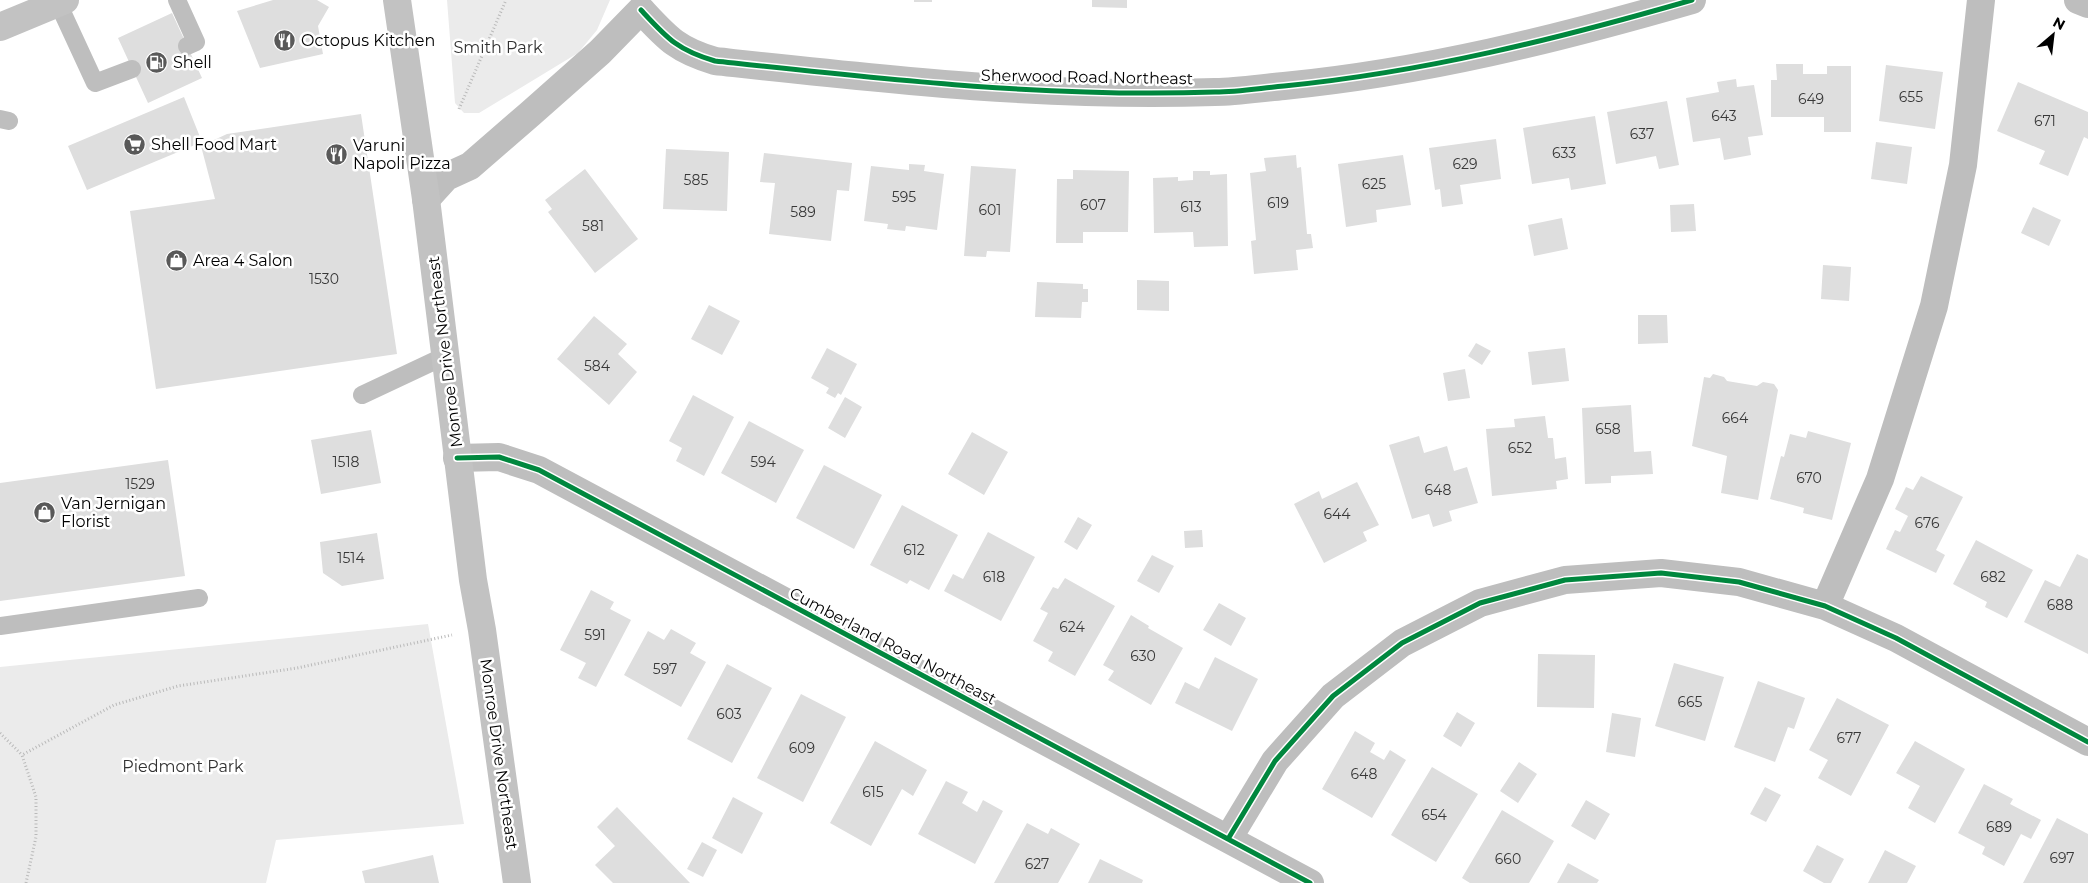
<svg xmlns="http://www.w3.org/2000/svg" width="2088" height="883" font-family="Montserrat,sans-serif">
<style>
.green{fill:#ebebeb}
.building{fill:#dedede}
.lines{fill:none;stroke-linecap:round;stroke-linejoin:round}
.path{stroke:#b9b9b9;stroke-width:3;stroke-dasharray:1 2.5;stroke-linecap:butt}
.service{stroke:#bebebe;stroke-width:18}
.minor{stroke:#bebebe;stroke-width:28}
.secondary{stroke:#c2c2c2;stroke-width:28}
.cycleway-casing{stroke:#fff;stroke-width:8}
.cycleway{stroke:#00873e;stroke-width:5}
.labels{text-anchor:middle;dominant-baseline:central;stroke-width:5;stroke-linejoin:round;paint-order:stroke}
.number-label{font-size:14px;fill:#383838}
.poi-label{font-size:16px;fill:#000;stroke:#fff;text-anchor:start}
.park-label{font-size:16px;fill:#313131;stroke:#fff}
.street-label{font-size:16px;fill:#000;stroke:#fff}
</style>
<rect width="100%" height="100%" fill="#fff"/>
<!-- green -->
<path class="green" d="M447,0H610L597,30L578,53L479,113H464L455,103Z
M428,624L464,824L276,840L266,883H0V667Z"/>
<!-- building -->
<path class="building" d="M273,0H317L329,7L318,26L323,54L260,68L237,11Z
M914,0H932V2H914Z
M1092,0H1127V8L1092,7Z
M172,13L202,78L148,103L118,38Z
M1776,64H1803V74H1827V66H1851V132H1824V117H1771V80H1777Z
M1886,65L1943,72L1935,129L1879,121Z
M1736,79L1737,87L1754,85L1763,135L1748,137L1751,155L1724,160L1720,138L1693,142L1686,98L1719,92L1717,82Z
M2018,82L2088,112V139L2084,137L2068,176L2039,164L2045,151L1997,131Z
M184,97L202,142L87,190L68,146Z
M1667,101L1679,165L1659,169L1656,156L1616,164L1607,112Z
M361,114L397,354L156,389L130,211L215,199L201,146L227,134Z
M1595,116L1606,184L1571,190L1569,178L1532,184L1523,128Z
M1496,139L1501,179L1460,185L1463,204L1442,207L1440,189L1435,190L1429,148Z
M1876,142L1912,147L1907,184L1871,179Z
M666,149L729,152L727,211L663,209Z
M764,153L852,163L849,191L837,190L831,241L769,234L775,183L760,182Z
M1296,155L1297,168L1301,167L1307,234H1311L1313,248L1296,250L1298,270L1254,274L1251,241L1256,240L1250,173L1266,171L1264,158Z
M1403,155L1411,205L1376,210L1377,222L1346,227L1338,164Z
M909,164L925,165L924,171L944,174L937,230L906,226L905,231L887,229L888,224L864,221L871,166L909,170Z
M971,166L1016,169L1010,252L987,251L986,257L964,256Z
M585,169L638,239L595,273L548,212L552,209L545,200Z
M1073,170L1129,171L1128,232H1083V243H1056L1057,179H1073Z
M1193,171H1210V175L1227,174L1228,246L1194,247L1193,232L1154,233L1153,178L1178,177V181L1193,180Z
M1694,204L1696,231L1671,232L1670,205Z
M2033,207L2061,220L2049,246L2021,233Z
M1562,218L1568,249L1534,256L1528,225Z
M1823,265L1851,267L1849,301L1821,299Z
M1137,280L1169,281V311L1137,310Z
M1037,282L1083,284V289H1088V302H1082L1081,318L1035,317Z
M709,305L740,321L722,355L691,339Z
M1638,315H1667L1668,343L1638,344Z
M594,316L627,344L618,354L637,372L609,405L557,359Z
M1476,343L1491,351L1482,365L1468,356Z
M827,348L857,364L841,395L838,393L835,398L826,393L829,388L811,378Z
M1565,348L1569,381L1532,385L1528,352Z
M1465,369L1470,398L1448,401L1443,373Z
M1713,374L1724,377L1727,381L1757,386L1763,382L1774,384L1778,390L1758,500L1721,493L1727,456L1692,446L1704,377L1710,378Z
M693,395L734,417L704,476L676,461L682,448L669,441Z
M845,397L862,407L845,438L828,428Z
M1631,405L1634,452L1651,451L1653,474L1611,476V483L1585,484L1582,408Z
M1545,416L1548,438H1553L1555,459L1566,457L1568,479L1556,481L1557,489L1492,496L1486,429L1515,427L1514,419Z
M749,421L804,450L776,503L721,473Z
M371,430L381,483L321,494L311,440Z
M1808,431L1851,443L1832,520L1803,513L1804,508L1770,499L1781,456L1784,457L1790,434L1806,438Z
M972,432L1008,452L984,495L948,474Z
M1419,436L1424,453L1447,446L1454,471L1467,467L1478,503L1449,511L1452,521L1433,527L1429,514L1412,519L1389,445Z
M168,460L185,576L0,601V483Z
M824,465L882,495L854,549L796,518Z
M1921,476L1963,497L1936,550L1945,555L1936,573L1886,549L1895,530L1900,532L1908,516L1895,509L1906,487L1913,490Z
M1357,482L1379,525L1363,532L1367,541L1324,563L1294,504L1319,491L1322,499Z
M902,505L958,535L929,590L910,580L907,584L870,565Z
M1078,517L1092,525L1077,550L1064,542Z
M1202,530L1203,547L1185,548L1184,531Z
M988,532L1035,557L1001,621L944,591L953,574L963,579Z
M377,533L384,579L342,586L323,573L320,542Z
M1976,540L2033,570L2007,618L1985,607L1987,602L1953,584Z
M2077,554L2088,559V654L2024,622L2045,580L2060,587Z
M1152,555L1174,566L1159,593L1137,581Z
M1065,578L1115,606L1075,676L1048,661L1053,652L1033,641L1048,613L1040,609L1053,587L1058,589Z
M591,590L614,602L610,609L631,620L596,687L578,678L586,663L560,650Z
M1219,603L1246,618L1231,646L1203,630Z
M1131,615L1149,626L1148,628L1183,648L1151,705L1108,680L1114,671L1103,665Z
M671,629L696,643L690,653L706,662L681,707L624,675L648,631L664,640Z
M1538,654L1595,655L1594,708L1537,707Z
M1215,657L1258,679L1232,731L1175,703L1185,682L1199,689Z
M1674,663L1724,677L1705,741L1655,726Z
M727,664L772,688L732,763L687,739Z
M1758,681L1805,698L1794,729L1788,727L1775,762L1734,747Z
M801,694L846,717L803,802L757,778Z
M1837,698L1889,725L1851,796L1818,778L1828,760L1809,750Z
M1457,712L1475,723L1461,747L1443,736Z
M1612,713L1641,718L1635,757L1606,752Z
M1355,731L1375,743L1370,752L1384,760L1390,750L1406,760L1372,818L1322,789Z
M875,741L927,770L913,796L902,789L871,846L830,823Z
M1915,741L1965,769L1935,823L1908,808L1920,786L1896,773Z
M1519,762L1537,774L1518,803L1500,791Z
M1432,767L1478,794L1436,862L1391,835Z
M946,781L968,792L962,803L977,812L983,800L1003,811L975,864L918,834Z
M1984,784L2013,799L2010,804L2041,820L2031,839L2021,834L2004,866L1982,854L1985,847L1958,833Z
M1765,787L1781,795L1766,822L1750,814Z
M733,797L763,813L742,854L712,838Z
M1586,800L1610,814L1595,840L1571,826Z
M617,807L690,883H613L595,865L615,846L597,827Z
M1502,810L1554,841L1529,883H1470L1462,878Z
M2057,818L2088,834V883H2023Z
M1027,823L1048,834L1051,828L1080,844L1058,883H994Z
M702,842L717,850L703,877L687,869Z
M1817,845L1844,859L1831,883H1824L1803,871Z
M1885,850L1916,866L1907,883H1868Z
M433,855L439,883H365L362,871Z
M1100,859L1143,880L1142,883H1088Z
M1568,863L1599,880L1597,883H1557Z"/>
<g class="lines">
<!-- path -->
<path class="path" d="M459,109L506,0
M0,733L22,755
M26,883L36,837V797L22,755L114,705L178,686L297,668L452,635"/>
<!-- service -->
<path class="service" d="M177,0L196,42L187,46
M58,3L95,83L132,69
M0,119L9,121
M362,395L445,356
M0,626L199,598"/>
<!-- minor -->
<path class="minor" d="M2078,0L2088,4
M641,10C667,38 677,50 715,61C881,79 1047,98 1215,92C1238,92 1261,88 1284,86C1425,72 1557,39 1692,0
M426,199L446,177L470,166L530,114L600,52L641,10
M457,458L499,457L539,470L1310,883
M1825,606L1880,479L1934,306L1963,165L1981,0
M1228,839L1275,761L1333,696L1402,643L1480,603L1565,580L1661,573L1739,582L1825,606L1896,638L2088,742"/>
<!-- secondary -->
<path class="secondary" d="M397,0L426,199L473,580L482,630L517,883
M0,27L65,0"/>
<defs>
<path id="cycleway" d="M641,10C667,38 677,50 715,61C881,79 1047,98 1215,92C1238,92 1261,88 1284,86C1425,72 1557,39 1692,0
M457,458L499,457L539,470L1310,883
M1228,839L1275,761L1333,696L1402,643L1480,603L1565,580L1661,573L1739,582L1825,606L1896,638L2088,742"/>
</defs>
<!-- cycleway casing -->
<use href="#cycleway" class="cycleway-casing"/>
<!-- cycleway -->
<use href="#cycleway" class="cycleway"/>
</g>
<!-- icons -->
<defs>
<symbol id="restaurant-disc" viewBox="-11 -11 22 22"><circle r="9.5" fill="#595959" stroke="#fff"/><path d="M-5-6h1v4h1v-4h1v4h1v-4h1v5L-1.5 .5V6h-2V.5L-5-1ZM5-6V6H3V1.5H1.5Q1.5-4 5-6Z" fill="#fff"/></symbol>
<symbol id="fuel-disc" viewBox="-11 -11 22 22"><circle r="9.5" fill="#595959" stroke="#fff"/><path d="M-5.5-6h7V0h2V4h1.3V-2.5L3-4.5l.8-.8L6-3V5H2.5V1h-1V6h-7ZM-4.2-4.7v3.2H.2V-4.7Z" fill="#fff"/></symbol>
<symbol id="supermarket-disc" viewBox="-11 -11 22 22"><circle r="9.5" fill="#595959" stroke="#fff"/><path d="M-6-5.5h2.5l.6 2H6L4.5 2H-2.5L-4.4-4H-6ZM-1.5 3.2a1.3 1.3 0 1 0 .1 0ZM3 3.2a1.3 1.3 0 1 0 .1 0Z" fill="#fff"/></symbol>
<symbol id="shop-disc" viewBox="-11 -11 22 22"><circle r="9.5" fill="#595959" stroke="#fff"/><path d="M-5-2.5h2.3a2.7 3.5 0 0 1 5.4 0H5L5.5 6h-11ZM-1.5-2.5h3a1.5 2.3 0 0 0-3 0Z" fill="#fff"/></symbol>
</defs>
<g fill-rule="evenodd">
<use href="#restaurant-disc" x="272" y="28" width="25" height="25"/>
<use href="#fuel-disc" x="144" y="50" width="25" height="25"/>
<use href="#supermarket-disc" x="122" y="132" width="25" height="25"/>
<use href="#restaurant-disc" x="324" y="142" width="25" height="25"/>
<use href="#shop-disc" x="164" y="248" width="25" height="25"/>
<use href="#shop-disc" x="32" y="500" width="25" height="25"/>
</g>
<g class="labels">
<!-- number labels -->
<g class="number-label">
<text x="1911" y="97">655</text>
<text x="1811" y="99">649</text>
<text x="1724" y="116">643</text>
<text x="2045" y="121">671</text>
<text x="1642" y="134">637</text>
<text x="1564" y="153">633</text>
<text x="1465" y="164">629</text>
<text x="696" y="180">585</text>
<text x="1374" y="184">625</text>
<text x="904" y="197">595</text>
<text x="1278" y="203">619</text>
<text x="1093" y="205">607</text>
<text x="1191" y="207">613</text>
<text x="990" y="210">601</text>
<text x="803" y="212">589</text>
<text x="593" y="226">581</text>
<text x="324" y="279">1530</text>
<text x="597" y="366">584</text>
<text x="1735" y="418">664</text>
<text x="1608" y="429">658</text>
<text x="1520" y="448">652</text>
<text x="346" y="462">1518</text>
<text x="763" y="462">594</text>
<text x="1809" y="478">670</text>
<text x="140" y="484">1529</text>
<text x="1438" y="490">648</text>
<text x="1337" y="514">644</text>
<text x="1927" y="523">676</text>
<text x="914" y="550">612</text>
<text x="351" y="558">1514</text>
<text x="994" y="577">618</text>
<text x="1993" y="577">682</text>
<text x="2060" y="605">688</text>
<text x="1072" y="627">624</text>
<text x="595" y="635">591</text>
<text x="1143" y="656">630</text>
<text x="665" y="669">597</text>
<text x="1690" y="702">665</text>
<text x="729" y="714">603</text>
<text x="1849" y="738">677</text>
<text x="802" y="748">609</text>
<text x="1364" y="774">648</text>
<text x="873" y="792">615</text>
<text x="1434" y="815">654</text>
<text x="1999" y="827">689</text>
<text x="2062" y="858">697</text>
<text x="1508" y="859">660</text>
<text x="1037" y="864">627</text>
</g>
<!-- poi labels -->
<g class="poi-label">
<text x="301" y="40">Octopus Kitchen</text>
<text x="173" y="62">Shell</text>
<text x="151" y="144">Shell Food Mart</text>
<text x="353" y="145">Varuni<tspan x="353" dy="18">Napoli Pizza</tspan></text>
<text x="193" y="260">Area 4 Salon</text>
<text x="61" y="503">Van Jernigan<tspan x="61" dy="18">Florist</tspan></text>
</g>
<!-- park labels -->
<g class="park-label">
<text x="498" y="47">Smith Park</text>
<text x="183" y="766">Piedmont Park</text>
</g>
<!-- street labels -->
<g class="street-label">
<text transform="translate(1087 77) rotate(1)">Sherwood Road Northeast</text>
<text transform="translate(445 352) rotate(-97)">Monroe Drive Northeast</text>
<text transform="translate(893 646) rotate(28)">Cumberland Road Northeast</text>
<text transform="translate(499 754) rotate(82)">Monroe Drive Northeast</text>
</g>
</g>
<!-- north arrow -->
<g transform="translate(2053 35) rotate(28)" stroke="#ffffff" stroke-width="4" paint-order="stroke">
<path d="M0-4L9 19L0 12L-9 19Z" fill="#000000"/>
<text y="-8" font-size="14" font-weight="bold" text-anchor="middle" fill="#000000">N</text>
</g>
</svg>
